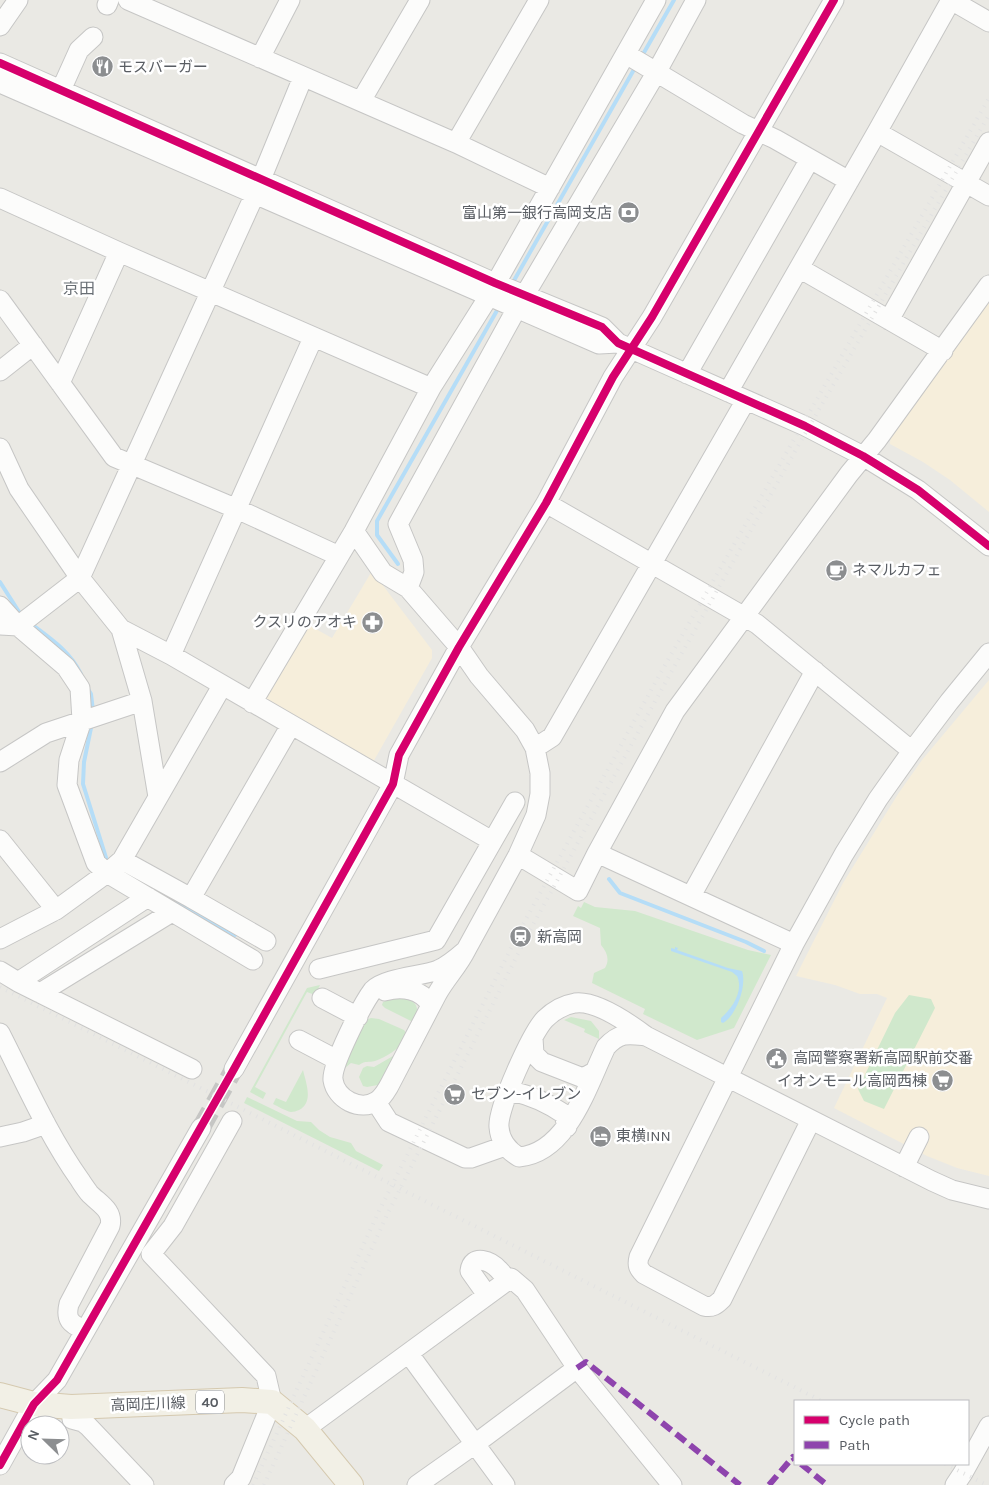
<svg xmlns="http://www.w3.org/2000/svg" width="989" height="1485" font-family="Karla,'Noto Sans JP',sans-serif">
<style>
.commercial{fill:#f6eedb}
.green{fill:#d0e8cc}
.water{fill:#b5ddf7}
.lines{fill:none;stroke-linecap:round;stroke-linejoin:round}
.stream{stroke:#b5ddf7;stroke-width:4}
.minor-tunnel{stroke:#c6c6c4;stroke-width:19;stroke-dasharray:19 9;stroke-linecap:butt}
.minor-casing{stroke:#c6c6c5;stroke-width:21}
.major-casing{stroke:#d5c9af;stroke-width:26}
.minor{stroke:#fcfcfb;stroke-width:19}
.major{stroke:#f2f0e6;stroke-width:24}
.rail{stroke:#e2e2e2;stroke-width:4;stroke-dasharray:1 6;stroke-linecap:butt}
.quiet{stroke:#8e44ad;stroke-width:6;stroke-dasharray:12 6;stroke-linecap:butt}
.cycleway-casing{stroke:#fff;stroke-width:11}
.cycleway{stroke:#d6006c;stroke-width:8}
.labels{text-anchor:middle;dominant-baseline:central;stroke-width:5;stroke-linejoin:round;paint-order:stroke}
.shield{fill:#fff;stroke:#8b8e92;stroke-width:1}
.shield-label{font-size:14px;font-weight:bold;fill:#595d63}
.poi-label{font-size:15px;fill:#595d63;stroke:#fff;text-anchor:start}
.street-label{font-size:15px;fill:#595d63;stroke:#fff}
.neighbourhood-label{font-size:16px;fill:#696f75;stroke:#fff}
</style>
<rect width="100%" height="100%" fill="#eae9e4"/>
<!-- commercial -->
<path class="commercial" d="M989,295V512L950,480L923,462L890,444L891,432Z
M372,571L432,650V658L372,764L262,699L305,623L332,638Z
M989,680V1176L957,1168L927,1156L834,1108L887,998L877,994H860L835,985L796,976L843,883L898,794L922,760Z"/>
<!-- green -->
<path class="green" d="M584,902L595,907L635,911L748,950L771,955L734,1028L697,1040L643,1014L645,1009L592,983L594,973L605,968C610,960 607,952 601,945L600,928L573,916L578,906L581,908Z
M320,985L315,995L307,992L255,1087L266,1093L263,1099L250,1092L307,988Z
M909,995L931,999L935,1008L884,1109L864,1101L858,1089L895,1013Z
M402,996C417,1002 421,1007 413,1022L385,1008L382,1005L383,1002L393,998Z
M571,1017L591,1021L599,1031V1039L584,1032L585,1029L564,1020Z
M371,1018L379,1019L404,1030L406,1033L407,1040C397,1049 387,1057 375,1061C368,1063 366,1060 359,1065L351,1063L340,1072L366,1020Z
M393,1056L397,1058L383,1084L367,1087L363,1086L359,1077L363,1068L367,1066L374,1067Z
M303,1070C306,1083 314,1102 299,1110C296,1111 294,1112 291,1112C285,1111 278,1106 273,1104L276,1098L286,1102Z
M247,1097L297,1121L311,1122L319,1130L330,1137L351,1143L356,1151L383,1165L379,1171L244,1103Z"/>
<!-- water -->
<path class="water" d="M675,947L678,948L677,950L728,968L742,971C747,985 737,1015 723,1023L721,1022V1018C732,1009 744,991 737,976L732,972L671,951V948L675,949Z"/>
<g class="lines">
<!-- stream -->
<path class="stream" d="M642,56L674,0
M512,284L636,66
M398,564L377,535V521L499,307
M0,582L21,615
M30,623C50,638 70,651 81,674
M88,689L91,694L93,711
M92,723L84,762L83,784L108,864
M609,879L620,893L746,942L764,951
M140,882L235,935"/>
<!-- minor-tunnel -->
<path class="minor-tunnel" d="M201,1128L234,1069"/>
<defs>
<path id="minor" d="M128,0L456,143L550,188
M951,0L989,22
M107,5L109,0
M0,26L18,0
M626,54L743,124L775,139L849,181
M260,58L290,0
M0,63L495,283L602,327L618,343L805,426L863,456L918,490L989,546
M0,83L599,344L618,343
M61,90L79,50L93,37
M361,101L420,0
M877,132L989,196
M456,143L539,0
M0,198L119,252L431,388
M799,268L943,351
M0,300L114,457L237,509L339,556
M889,320L989,142
M0,371L33,345
M687,374L810,159
M60,383L119,252
M728,392L877,132L951,0
M0,448L19,489L80,578L121,629L142,701L158,797
M546,503L757,624L912,751
M354,531L383,573L408,588L459,647L479,676L525,730L535,748L540,773V794L536,815L518,855L466,950
M408,588L414,572L413,560L398,524L517,308L656,73L696,0
M0,606L18,626L66,667L80,688L82,720L69,760L67,785L96,863L107,873L253,960
M0,625L18,626L80,578L255,194L303,77
M121,629L171,655L492,841
M171,655L313,338
M252,703L354,531L431,388L484,304L656,0
M535,748L552,737L746,400
M0,762L46,733L142,701
M0,840L56,910
M518,855L578,891L597,853
M122,860L191,898L291,725
M691,896L815,671
M191,898L266,941
M0,939L56,910L107,873L122,860L222,686
M794,944L597,853L675,711L849,474L877,440L989,285
M466,950C458,966 446,978 437,994L389,1086C386,1091 383,1097 377,1101C360,1112 336,1099 333,1080C331,1065 363,1003 373,990C384,978 423,976 438,970C449,965 458,957 466,950Z
M319,969L436,940L515,802
M0,971L18,982L192,1069
M18,982L148,897
M385,991C402,986 421,989 431,1005
M40,993L172,912
M322,998L358,1017
M0,1033C25,1082 48,1135 80,1180C83,1185 86,1189 89,1193C98,1203 114,1210 110,1226L69,1304C65,1320 71,1324 84,1330
M646,1036C628,1034 620,1032 606,1047C588,1084 568,1153 519,1157C507,1150 500,1141 499,1127C497,1109 532,1032 545,1019C553,1011 563,1005 575,1003C596,1000 630,1024 646,1036L932,1181L952,1190L989,1199
M533,1038L534,1054L542,1062L583,1078L594,1072
M299,1040L337,1060
M234,1069L393,784L399,755L459,647L546,503L613,377L652,317L834,0
M506,1097L515,1092C533,1096 549,1104 564,1114L567,1127
M376,1102L389,1122L465,1158H471L505,1146
M811,1120L722,1299C716,1305 712,1308 704,1306L644,1274C638,1268 637,1265 639,1257L794,944L844,854L878,799L912,751L949,702L989,653
M232,1121L173,1226L151,1254L266,1376L272,1402L241,1478L234,1485
M0,1137L23,1132L46,1124
M904,1167L919,1137
M487,1295L470,1271C472,1253 491,1261 499,1270C502,1273 505,1277 507,1280
M409,1354L505,1485
M71,1407L72,1419L83,1422L88,1426L144,1485
M305,1429L511,1278L525,1290L577,1368L672,1485
M0,1465L34,1404L57,1380L201,1128
M417,1485L475,1444L577,1368
M955,1485L963,1473L989,1426"/>
<path id="major" d="M0,1395L34,1404L71,1407L242,1400L272,1402L305,1429L351,1485"/>
</defs>
<!-- minor casing -->
<use href="#minor" class="minor-casing"/>
<!-- major casing -->
<use href="#major" class="major-casing"/>
<!-- minor -->
<use href="#minor" class="minor"/>
<!-- major -->
<use href="#major" class="major"/>
<!-- rail -->
<path class="rail" d="M0,987L822,1401
M945,1464L987,1485
M253,1485L379,1211L520,930L656,681L989,98
M264,1485L387,1215L528,934L664,685L802,439L989,115"/>
<!-- quiet -->
<path class="quiet" d="M577,1368L586,1362L740,1485
M801,1464L827,1485
M769,1485L793,1457L795,1460"/>
<defs>
<path id="cycleway" d="M0,63L495,283L602,327L618,343L805,426L863,456L918,490L989,546
M0,1465L34,1404L57,1380L234,1069L393,784L399,755L459,647L546,503L613,377L652,317L834,0"/>
</defs>
<!-- cycleway casing -->
<use href="#cycleway" class="cycleway-casing"/>
<!-- cycleway -->
<use href="#cycleway" class="cycleway"/>
</g>
<!-- icons -->
<defs>
<symbol id="restaurant-disc" viewBox="-11 -11 22 22"><circle r="9.5" fill="#8c8e90" stroke="#fff"/><path d="M-5-6h1v4h1v-4h1v4h1v-4h1v5L-1.5 .5V6h-2V.5L-5-1ZM5-6V6H3V1.5H1.5Q1.5-4 5-6Z" fill="#fff"/></symbol>
<symbol id="bank-disc" viewBox="-11 -11 22 22"><circle r="9.5" fill="#8c8e90" stroke="#fff"/><path d="M-6-4H6V4H-6ZM0-2.3a2.3 2.3 0 1 0 0 4.6a2.3 2.3 0 1 0 0-4.6Z" fill="#fff"/></symbol>
<symbol id="cafe-disc" viewBox="-11 -11 22 22"><circle r="9.5" fill="#8c8e90" stroke="#fff"/><path d="M-5.5-4.5H6V0H3Q3 3.5 0 3.5H-2.5Q-5.5 3.5-5.5 0ZM3-3.2v2h1.7v-2ZM-6 4.5H4V6H-6Z" fill="#fff"/></symbol>
<symbol id="pharmacy-disc" viewBox="-11 -11 22 22"><circle r="9.5" fill="#8c8e90" stroke="#fff"/><path d="M-2-6h4v4h4v4h-4v4h-4v-4h-4v-4h4Z" fill="#fff"/></symbol>
<symbol id="station-disc" viewBox="-11 -11 22 22"><circle r="9.5" fill="#8c8e90" stroke="#fff"/><path d="M-3-6H3Q5-6 5-4V2Q5 4 3 4L4.5 6H3L1.5 4h-3L-3 6H-4.5L-3 4Q-5 4-5 2V-4Q-5-6-3-6ZM-3.5-4v3h7v-3ZM-3.5 1v1.5H-2V1ZM2 1v1.5H3.5V1Z" fill="#fff"/></symbol>
<symbol id="civic-disc" viewBox="-11 -11 22 22"><circle r="9.5" fill="#8c8e90" stroke="#fff"/><path d="M-.6-6.5H3V-4.5H.6V-3L4-1V1h2V6H-6V1h2V-1L-.6-3ZM-1.2 2.5V6h2.4V2.5Z" fill="#fff"/></symbol>
<symbol id="supermarket-disc" viewBox="-11 -11 22 22"><circle r="9.5" fill="#8c8e90" stroke="#fff"/><path d="M-6-5.5h2.5l.6 2H6L4.5 2H-2.5L-4.4-4H-6ZM-1.5 3.2a1.3 1.3 0 1 0 .1 0ZM3 3.2a1.3 1.3 0 1 0 .1 0Z" fill="#fff"/></symbol>
<symbol id="hotel-disc" viewBox="-11 -11 22 22"><circle r="9.5" fill="#8c8e90" stroke="#fff"/><path d="M-6-4.5h1.5V1H6V5H4.5V3h-9V5H-6ZM-4 0a1.8 1.8 0 1 1 3.6 0ZM.5 0V-2.5h3Q6-2.5 6 0Z" fill="#fff"/></symbol>
</defs>
<g fill-rule="evenodd">
<use href="#restaurant-disc" x="90" y="54" width="25" height="25"/>
<use href="#bank-disc" x="616" y="200" width="25" height="25"/>
<use href="#cafe-disc" x="824" y="558" width="25" height="25"/>
<use href="#pharmacy-disc" x="360" y="610" width="25" height="25"/>
<use href="#station-disc" x="508" y="924" width="25" height="25"/>
<use href="#civic-disc" x="764" y="1046" width="25" height="25"/>
<use href="#supermarket-disc" x="930" y="1068" width="25" height="25"/>
<use href="#supermarket-disc" x="442" y="1082" width="25" height="25"/>
<use href="#hotel-disc" x="588" y="1124" width="25" height="25"/>
</g>
<g class="labels">
<!-- shield labels -->
<rect class="shield" x="196" y="1390.5" width="28" height="23" rx="4"/>
<g class="shield-label">
<text x="210" y="1402">40</text>
</g>
<!-- poi labels -->
<g class="poi-label">
<text x="118" y="67">モスバーガー</text>
<text x="612" y="213" text-anchor="end">富山第一銀行高岡支店</text>
<text x="852" y="570">ネマルカフェ</text>
<text x="357" y="622" text-anchor="end">クスリのアオキ</text>
<text x="537" y="937">新高岡</text>
<text x="793" y="1058">高岡警察署新高岡駅前交番</text>
<text x="927" y="1081" text-anchor="end">イオンモール高岡西棟</text>
<text x="471" y="1094">セブン-イレブン</text>
<text x="616" y="1136">東横INN</text>
</g>
<!-- street labels -->
<g class="street-label">
<text transform="translate(148 1404) rotate(-2)">高岡庄川線</text>
</g>
<!-- neighbourhood labels -->
<g class="neighbourhood-label">
<text x="79" y="288">京田</text>
</g>
</g>
<!-- legend -->
<rect x="794" y="1400" width="175" height="65" fill="#ffffff" stroke="#bdbec1"/>
<rect x="804" y="1416" width="25" height="8" fill="#d6006c" stroke="#bdbec1"/>
<text x="839" y="1425" font-size="15" fill="#595d63">Cycle path</text>
<rect x="804" y="1441" width="25" height="8" fill="#8e44ad" stroke="#bdbec1"/>
<text x="839" y="1450" font-size="15" fill="#595d63">Path</text>
<!-- north arrow -->
<g transform="translate(45 1440) rotate(293)"><circle r="24" fill="#ffffff" stroke="#bdbec1"/>
<path d="M0-4L9 19L0 12L-9 19Z" fill="#8c8e90"/>
<text y="-8" font-size="14" font-weight="bold" text-anchor="middle" fill="#595d63">N</text>
</g>
</svg>
